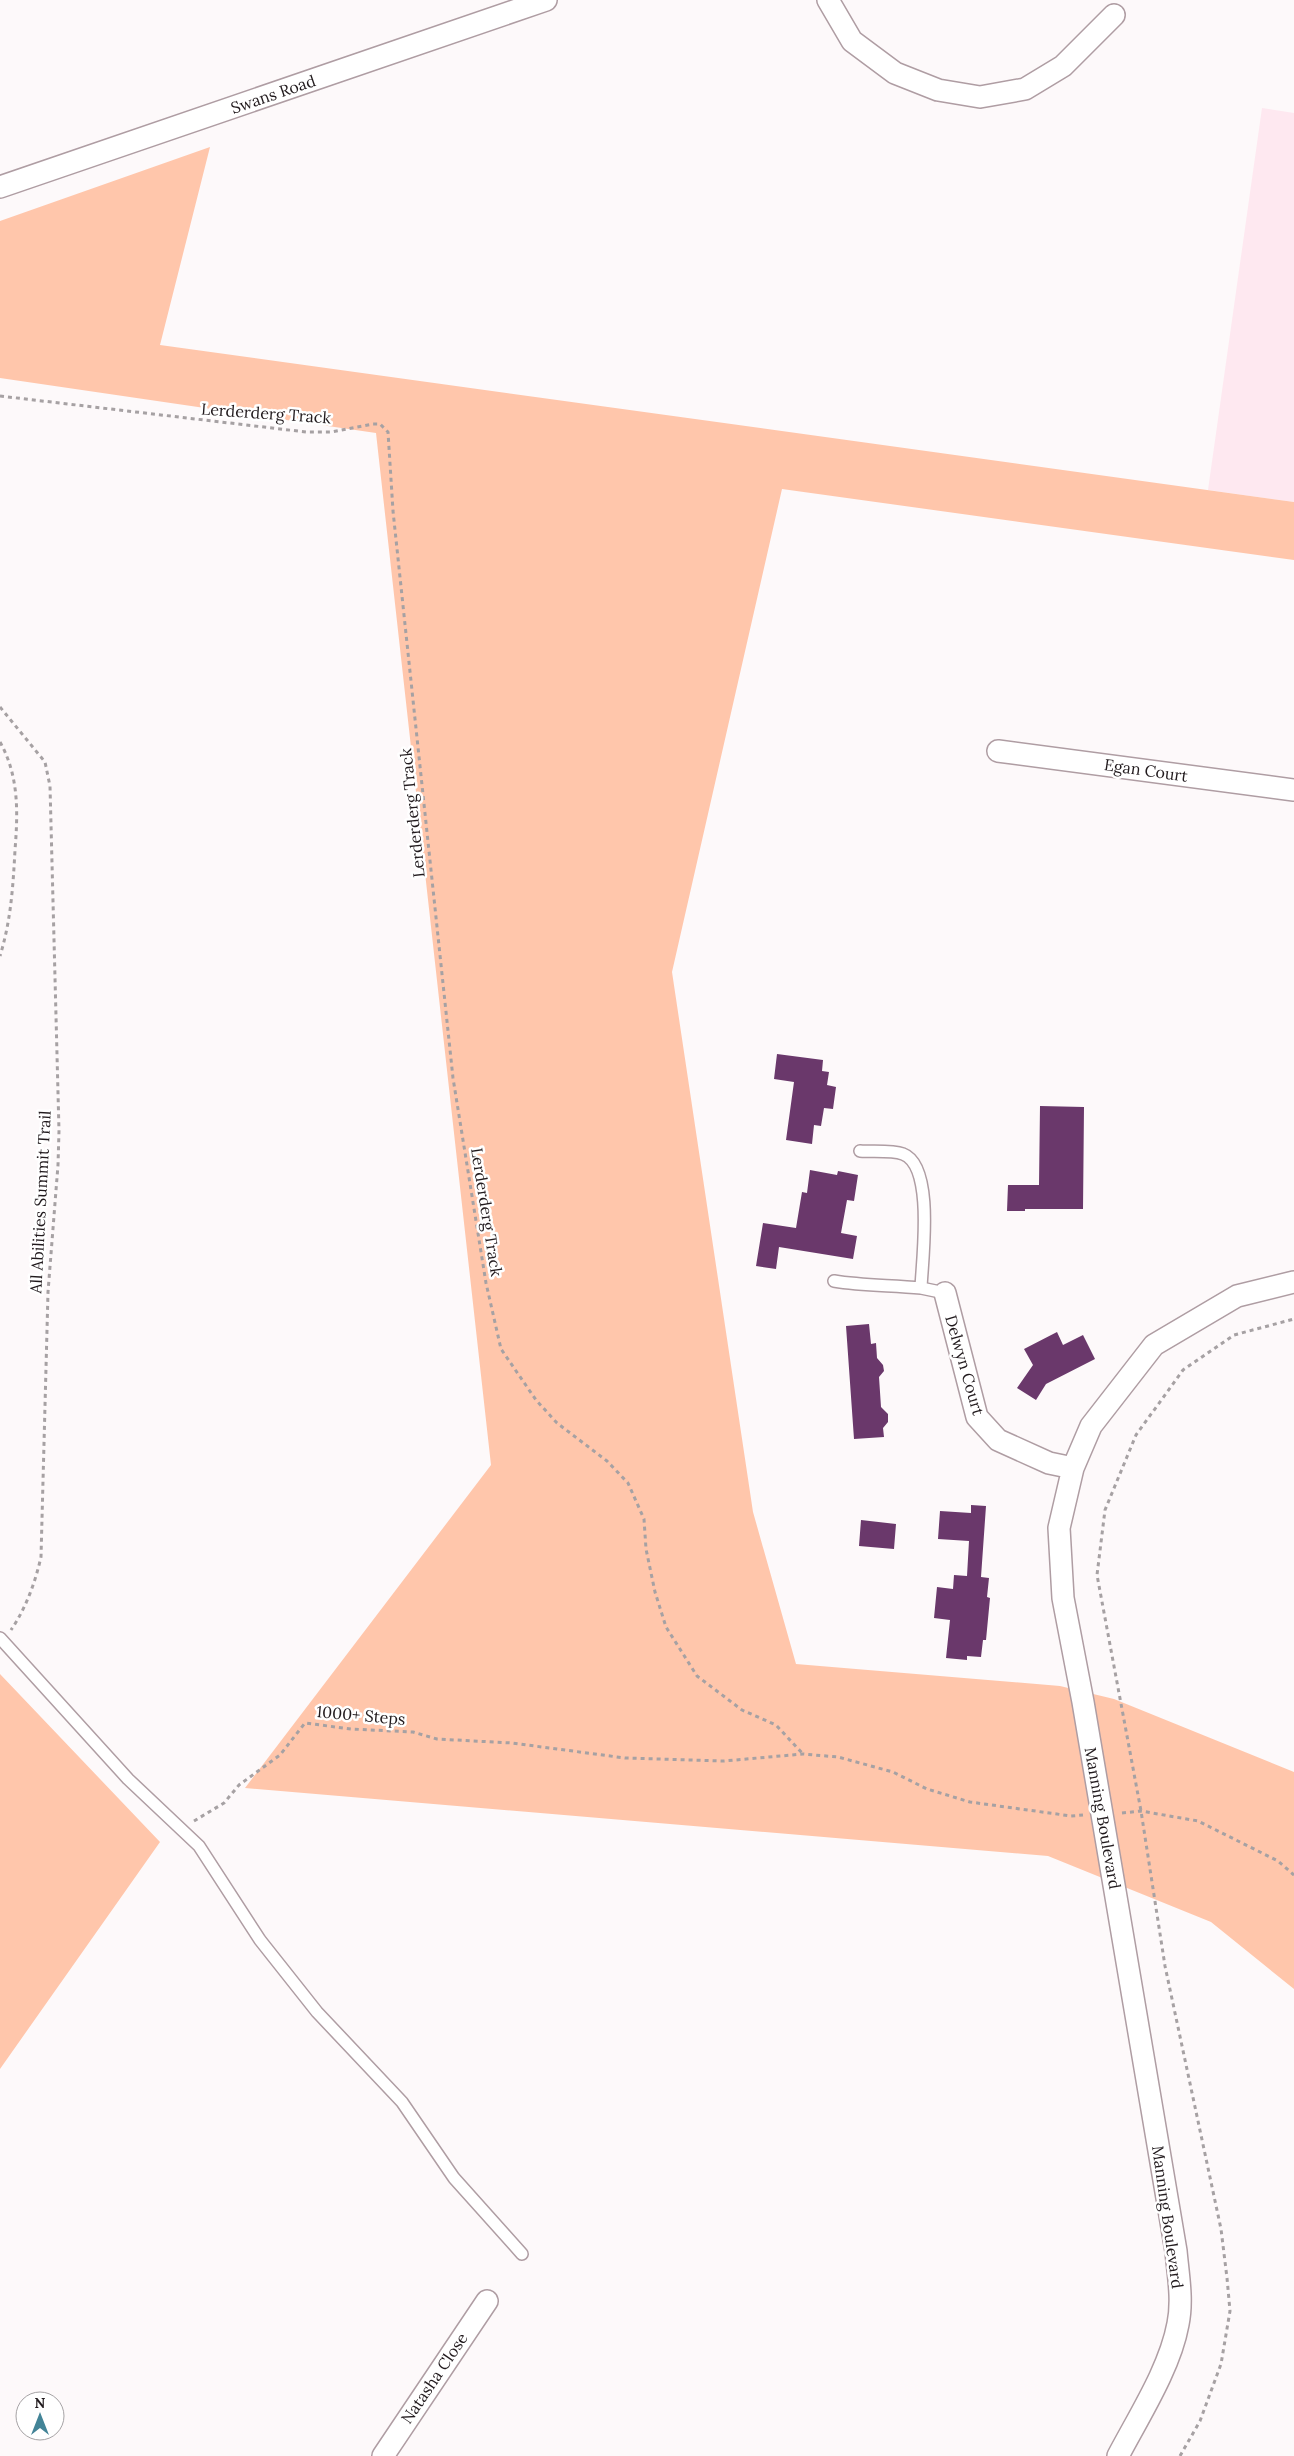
<svg xmlns="http://www.w3.org/2000/svg" width="1294" height="2456" font-family="Lora,serif">
<style>
.built{fill:#fee8f0}
.green{fill:#ffc6ab}
.building{fill:#6a386b}
.lines{fill:none;stroke-linecap:round;stroke-linejoin:round}
.service-casing{stroke:#af9da3;stroke-width:14}
.minor-casing{stroke:#af9da3;stroke-width:24}
.path{stroke:#a6a1a3;stroke-width:3;stroke-dasharray:4 4;stroke-linecap:butt}
.service{stroke:#fff;stroke-width:11}
.minor{stroke:#fff;stroke-width:21}
.labels{text-anchor:middle;dominant-baseline:central;stroke-width:5;stroke-linejoin:round;paint-order:stroke}
.street-label{font-size:16px;fill:#211a1d;stroke:#fff}
</style>
<rect width="100%" height="100%" fill="#fdf9fa"/>
<!-- built -->
<path class="built" d="M1262,108L1294,113V502L1208,490Z"/>
<!-- green -->
<path class="green" d="M210,147L160,345L1294,502V560L782,489L672,972L753,1512L796,1664L1060,1686L1114,1699L1294,1772V1989L1211,1922L1048,1856L245,1788L491,1465L376,433L0,378V221Z
M0,1674L160,1842L0,2069Z"/>
<!-- building -->
<path class="building" d="M777,1054L823,1060L822,1071L829,1072L827,1085L836,1087L833,1109L824,1108L821,1126L814,1125L812,1144L786,1140L794,1082L774,1079Z
M1040,1106L1084,1107L1083,1209H1025V1211H1007L1008,1185H1039Z
M810,1170L837,1175L838,1171L858,1175L854,1201L847,1200L841,1233L857,1236L853,1259L779,1247L776,1269L756,1266L763,1223L796,1228L802,1192L807,1193Z
M869,1324L871,1344L876,1343L877,1358L883,1365L884,1371L879,1377L881,1407L888,1414V1422L883,1428L884,1437L854,1439L846,1326Z
M1057,1332L1063,1345L1083,1335L1095,1359L1046,1384L1036,1400L1017,1388L1033,1365L1024,1349Z
M971,1505L986,1506L981,1577L989,1578L987,1597L990,1598L986,1640H983L981,1657L967,1656V1660L946,1658L950,1620L934,1618L937,1587L953,1589L954,1575L967,1576L969,1541L938,1539L940,1511L971,1513Z
M861,1520L896,1524L894,1549L859,1546Z"/>
<g class="lines">
<defs>
<path id="service" d="M860,1151C873,1152 892,1150 903,1154C935,1166 922,1260 921,1288L945,1293
M834,1281C863,1286 892,1285 921,1288
M0,1638L128,1779L199,1846L260,1940L317,2012L402,2102L454,2178L522,2254"/>
<path id="minor" d="M828,0L852,41L895,73L938,90L980,97L1025,89L1063,66L1114,15
M0,187L546,0
M998,751L1294,790
M945,1293L977,1417L998,1440L1049,1463L1073,1468
M383,2456L487,2301
M1118,2456C1139,2416 1170,2368 1178,2324C1183,2300 1178,2274 1176,2251L1083,1702L1063,1598L1059,1528L1073,1468L1091,1426L1154,1345L1237,1296L1294,1282"/>
</defs>
<!-- service casing -->
<use href="#service" class="service-casing"/>
<!-- minor casing -->
<use href="#minor" class="minor-casing"/>
<!-- path -->
<path class="path" d="M0,396L306,432H331L373,424H380L388,432L393,511L453,1078L486,1283L501,1349L536,1400L557,1423L607,1461L628,1483L644,1519L646,1549L655,1592L666,1627L697,1676L742,1710L776,1725L803,1754
M0,707L45,762L50,786L59,1131L58,1165L48,1292L41,1557C35,1583 26,1608 11,1630
M0,742C19,776 18,812 15,850C13,887 11,920 0,956
M1122,1813L1141,1811L1198,1821L1278,1861L1294,1875
M194,1821L224,1803L239,1785L280,1755L305,1723L351,1729L413,1732L437,1739L512,1743L625,1758L724,1761L803,1754L838,1757L893,1772L927,1789L970,1802L1071,1816L1083,1815
M1180,2456L1200,2421L1221,2364L1230,2311L1227,2278L1221,2229L1165,1966L1141,1811L1097,1575L1105,1510L1136,1435L1183,1370L1234,1335L1294,1319"/>
<!-- service -->
<use href="#service" class="service"/>
<!-- minor -->
<use href="#minor" class="minor"/>
</g>
<g class="labels">
<!-- street labels -->
<g class="street-label">
<text transform="translate(273 94) rotate(-19)">Swans Road</text>
<text transform="translate(266 413) rotate(4)">Lerderderg Track</text>
<text transform="translate(1146 770) rotate(8)">Egan Court</text>
<text transform="translate(412 813) rotate(-96)">Lerderderg Track</text>
<text transform="translate(40 1202) rotate(-87)">All Abilities Summit Trail</text>
<text transform="translate(487 1212) rotate(81)">Lerderderg Track</text>
<text transform="translate(965 1365) rotate(74)">Delwyn Court</text>
<text transform="translate(361 1715) rotate(5)">1000+ Steps</text>
<text transform="translate(1103 1818) rotate(80)">Manning Boulevard</text>
<text transform="translate(1168 2217) rotate(82)">Manning Boulevard</text>
<text transform="translate(434 2378) rotate(-56)">Natasha Close</text>
</g>
</g>
<!-- north arrow -->
<g transform="translate(40 2416)"><circle r="24" fill="#ffffff" stroke="#a6a3a5"/>
<path d="M0-4L9 19L0 12L-9 19Z" fill="#438497"/>
<text y="-8" font-size="14" font-weight="bold" text-anchor="middle" fill="#211a1d">N</text>
</g>
</svg>
